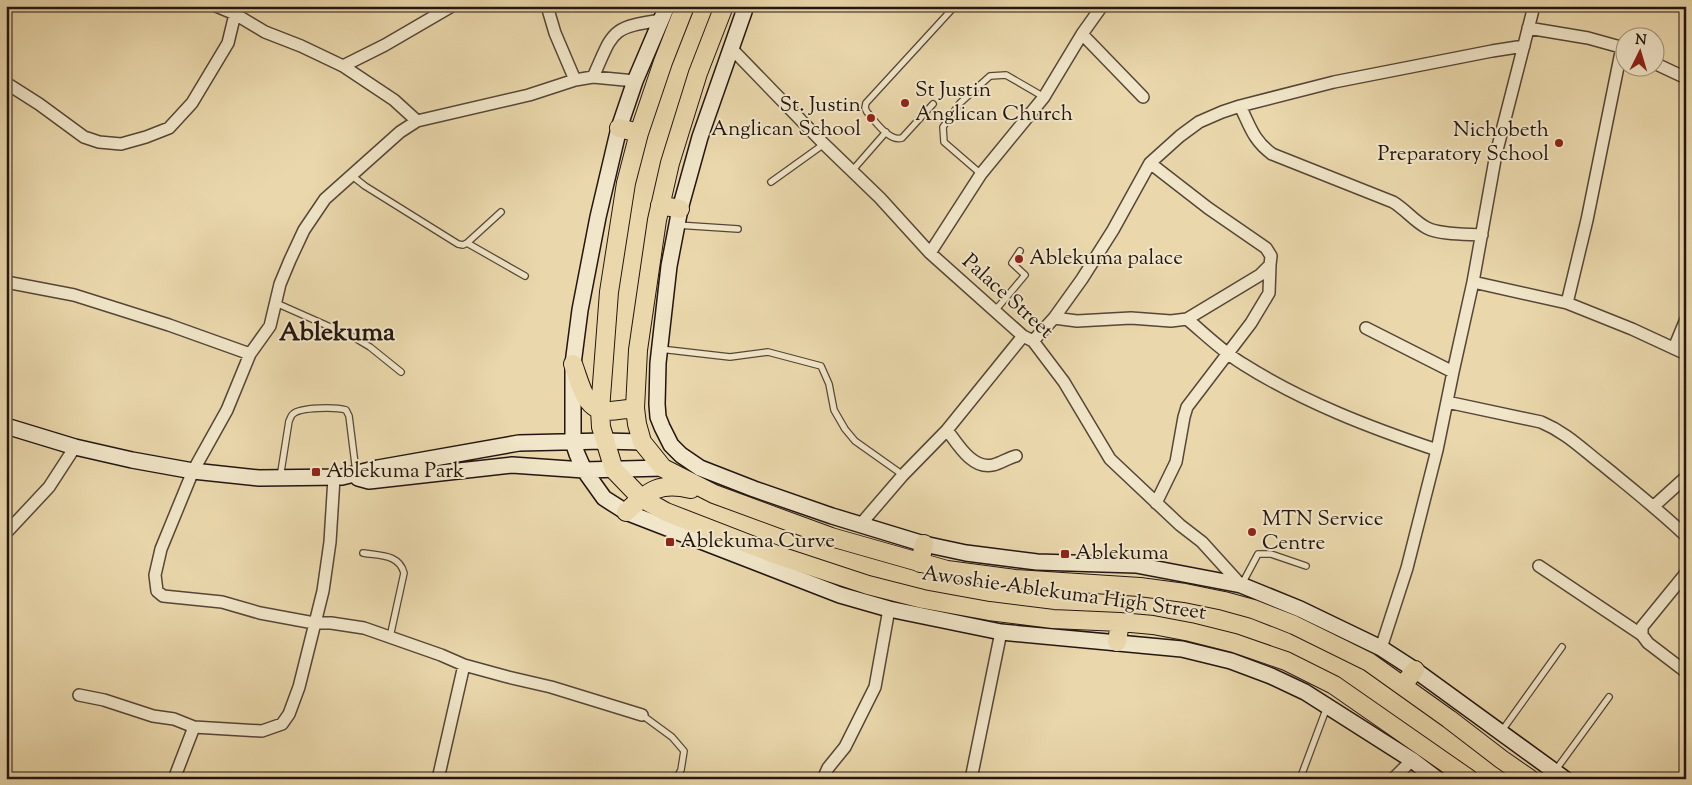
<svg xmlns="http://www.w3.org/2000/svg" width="1692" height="785" font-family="'Sorts Mill Goudy',serif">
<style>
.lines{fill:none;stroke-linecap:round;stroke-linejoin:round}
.lane-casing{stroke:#564637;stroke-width:8}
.street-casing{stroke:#564637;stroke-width:14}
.secondary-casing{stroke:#241510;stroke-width:18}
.primary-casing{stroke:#241510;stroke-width:20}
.lane{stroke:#f1e6c9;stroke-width:5.5}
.street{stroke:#f1e6c9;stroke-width:11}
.secondary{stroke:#f1e6c9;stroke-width:15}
.primary{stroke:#ead8ac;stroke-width:18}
.poi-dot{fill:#8f2418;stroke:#f1e6c9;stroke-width:2}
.labels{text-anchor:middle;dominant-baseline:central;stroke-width:4;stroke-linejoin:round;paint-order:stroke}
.poi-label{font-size:21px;fill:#241510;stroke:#f1e6c9;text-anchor:start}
.street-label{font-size:21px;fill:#241510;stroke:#f1e6c9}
.district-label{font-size:26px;font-weight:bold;fill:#241510;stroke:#f1e6c9}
</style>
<rect width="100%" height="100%" fill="#ead8ac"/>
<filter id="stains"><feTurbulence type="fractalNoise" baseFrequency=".004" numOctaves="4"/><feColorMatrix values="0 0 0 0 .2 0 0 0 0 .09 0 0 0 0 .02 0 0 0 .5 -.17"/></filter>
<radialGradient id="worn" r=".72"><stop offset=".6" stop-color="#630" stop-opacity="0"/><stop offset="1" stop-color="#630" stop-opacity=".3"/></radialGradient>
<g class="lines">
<defs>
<path id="lane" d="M933,104L902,138C889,142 875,121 867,112L865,108L866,103L955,6
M851,172L886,132
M981,174L944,142L943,127L960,103L990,76L1006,75L1044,97
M351,175L365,186L458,244L463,245L467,243L501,212
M771,182L824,144
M677,225L738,229
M467,243L525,276
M276,303L355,338L370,347L401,372
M994,310L999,306L1025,275L1012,263L1020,251
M660,349L730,357L768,352L821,366L829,384L834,410L845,429L855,441L903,475
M280,478L289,421C290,420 291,415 293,414C300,407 336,407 346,410L349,416L356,472
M363,553C380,556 399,554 404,573L390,637
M1242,584L1258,554H1271L1306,566
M642,715L672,737L684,751L681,770L676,779
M1501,732L1562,647
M1555,771L1609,697
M1300,779L1327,707"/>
<path id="street" d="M216,6L235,14L265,32L301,46L343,66L394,100L417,121
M547,6L555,33L575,80
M1528,28L1588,38L1624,48
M1082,34L1143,97
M732,49L824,144L880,198L930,253L1023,336L1033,341L1064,382L1110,459L1180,525L1202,542L1241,585
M1654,63L1686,78
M343,66L385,45L452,6
M593,77C614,31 609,28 661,20
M635,81L593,77L575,80L529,95L417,121L400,132L325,199L304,230L290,260L280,284L270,326L250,354L227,410L193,471L161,549L155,575L157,591L163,596L222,602L260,613L314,623H331L364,628L441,655L464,665L508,677L551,687L642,715
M6,83L39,104L84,137L99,142L121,144L146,137L169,128L192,103L228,43L235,14
M1240,106C1250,126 1253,140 1272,154L1393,202C1405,209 1415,222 1427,228C1441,235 1466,234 1482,235
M930,253L981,174L1044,97L1082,34L1102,6
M6,282L74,295L169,325L250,354
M1473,282L1567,303L1632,329L1686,354
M1567,303L1587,220L1622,47
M1054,318L1077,321L1131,318L1171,321L1187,319L1260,275L1270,265L1271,256L1266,248L1208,208L1150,163
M1187,319C1205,334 1223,352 1243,364C1303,402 1371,428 1437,450
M1366,328L1453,372
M1033,341L1054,318L1082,279L1113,230L1150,163L1180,136L1199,122L1222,112L1240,106L1334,82L1492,51L1524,46
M1674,348L1686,319
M1447,402L1541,422C1567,433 1582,449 1604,466C1632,489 1660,511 1686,536
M947,430C957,443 972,470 993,465C1001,463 1008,458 1016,456
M1156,503L1176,462L1184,417L1187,407L1251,323L1269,293L1270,265
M1654,506L1686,477
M860,525L903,475L947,430L1023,336
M6,533L49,487L75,447
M1539,566L1642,635L1648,643L1686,672
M1642,635V627L1686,573
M1381,648L1407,568L1437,450L1453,372L1473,282L1496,154L1534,6
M79,695L104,700L153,716L174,719L194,727L262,731L282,724L289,714L299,687L323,591L330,542L334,478
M174,779L194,727
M438,779L464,665
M823,779L828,768L845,747L875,687L889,609
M971,779L1001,632
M1393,779L1412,760"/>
<path id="secondary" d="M667,6L635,81L619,128L598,217L580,310L573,364V442L577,454L584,470L604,498L626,512L840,595L889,609L1001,632L1182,649L1231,661L1271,676L1305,692L1412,760L1437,779
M746,6L700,137L680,209L669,266L658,363L657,404L658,417L662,427L671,445L681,455L700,468L754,489L832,516L924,544L966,553L1037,562L1136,565L1241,585L1300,609L1381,648L1415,670L1565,779
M6,426L75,447L132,460L193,471L259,478L342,477L378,468L519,443L604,441L642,442
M358,478L369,481L512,465L584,470L663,468"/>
<path id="primary" d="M685,6L663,62L639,133L626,183L609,292L600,410L601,427L614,470L641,498L666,512L777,555L868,585L923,599L989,611L1053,619L1120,622L1153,625L1190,632L1234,643L1286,661L1334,685L1469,779
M724,6L698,73L670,163L657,220L638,350L635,408L637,424L642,442L663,468L714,494L831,537L947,570L1015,579L1140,587L1185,593L1224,601L1253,609L1294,625L1369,662L1449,719L1501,759L1530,779
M619,128L639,133
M660,205L680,209
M573,364C580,382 584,410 607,411C616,411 626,409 635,408
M626,512C649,491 659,481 691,489
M920,563L924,544
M1117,642L1120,622
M1403,685L1415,670"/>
</defs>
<!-- lane casing -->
<use href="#lane" class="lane-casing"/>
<!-- street casing -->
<use href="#street" class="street-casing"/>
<!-- secondary casing -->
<use href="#secondary" class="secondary-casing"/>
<!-- primary casing -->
<use href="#primary" class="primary-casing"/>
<!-- lane -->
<use href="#lane" class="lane"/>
<!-- street -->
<use href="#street" class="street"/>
<!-- secondary -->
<use href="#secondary" class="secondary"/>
<!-- primary -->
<use href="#primary" class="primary"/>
</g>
<!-- markers -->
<g class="poi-dot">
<circle cx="905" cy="103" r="5"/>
<circle cx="871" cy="118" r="5"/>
<circle cx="1559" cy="143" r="5"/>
<circle cx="1019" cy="259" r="5"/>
<rect x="311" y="467" width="10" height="10" rx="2.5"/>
<circle cx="1252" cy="532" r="5"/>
<rect x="665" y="537" width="10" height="10" rx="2.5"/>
<rect x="1060" y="549" width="10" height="10" rx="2.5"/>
</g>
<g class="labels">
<!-- poi labels -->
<g class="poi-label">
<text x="915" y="91">St Justin<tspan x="915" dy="24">Anglican Church</tspan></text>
<text x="861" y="106" text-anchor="end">St. Justin<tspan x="861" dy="24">Anglican School</tspan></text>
<text x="1549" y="131" text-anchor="end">Nichobeth<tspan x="1549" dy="24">Preparatory School</tspan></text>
<text x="1029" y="259">Ablekuma palace</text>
<text x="326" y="472">Ablekuma Park</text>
<text x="1262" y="520">MTN Service<tspan x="1262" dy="24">Centre</tspan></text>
<text x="680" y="542">Ablekuma Curve</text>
<text x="1075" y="554">Ablekuma</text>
</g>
<!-- street labels -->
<g class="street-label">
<text transform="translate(1007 297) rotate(42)">Palace Street</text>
<text transform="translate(1064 594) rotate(8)">Awoshie-Ablekuma High Street</text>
</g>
<!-- district labels -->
<g class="district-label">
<text x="337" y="333">Ablekuma</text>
</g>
</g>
<!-- margin -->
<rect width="1692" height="785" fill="none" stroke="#ead8ac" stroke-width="25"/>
<rect x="8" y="8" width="1677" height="770" fill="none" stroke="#241510" stroke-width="2.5"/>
<rect x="12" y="12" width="1667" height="760" fill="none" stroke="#241510"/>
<!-- north arrow -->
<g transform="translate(1640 52) rotate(5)"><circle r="24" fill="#f1e6c9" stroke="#9f927f"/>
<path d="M0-4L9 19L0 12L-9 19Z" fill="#8f2418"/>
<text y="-8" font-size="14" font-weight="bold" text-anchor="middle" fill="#241510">N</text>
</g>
<rect width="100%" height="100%" filter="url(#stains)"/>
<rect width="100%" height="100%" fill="url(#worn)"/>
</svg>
